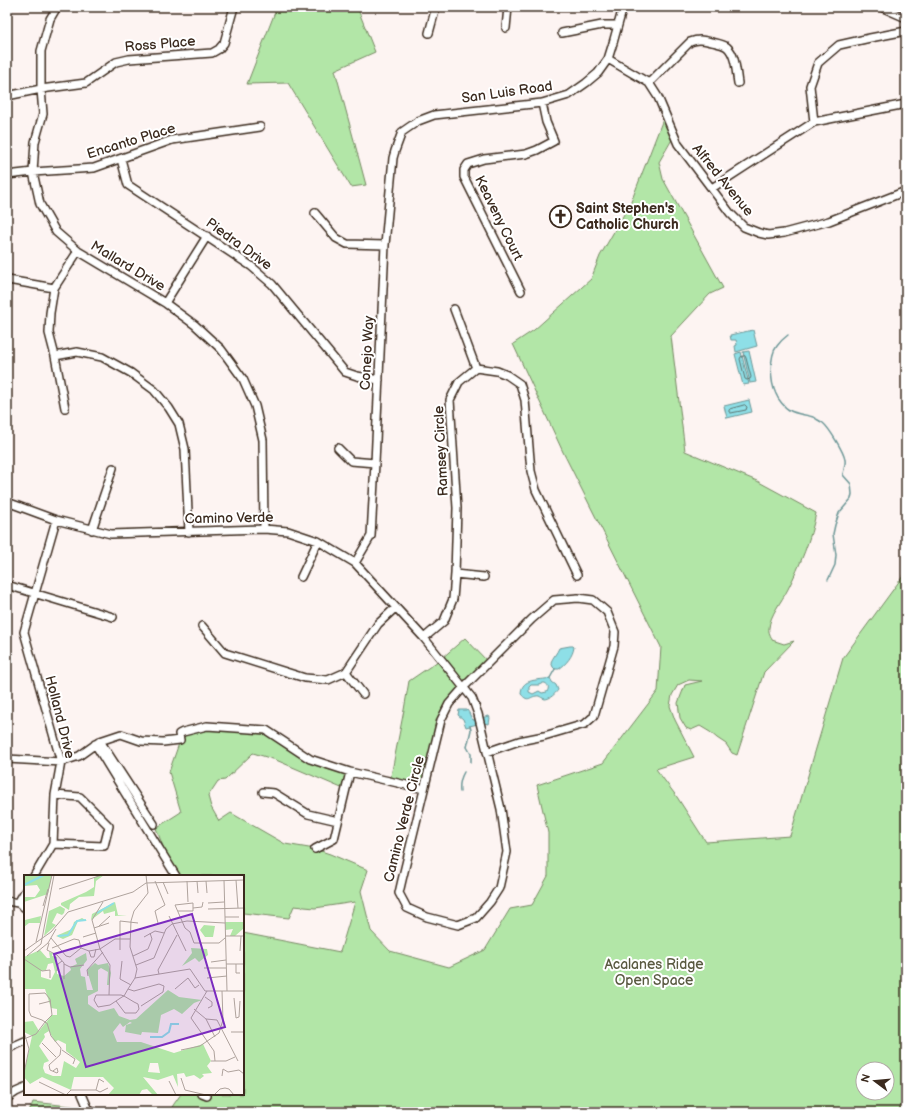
<svg xmlns="http://www.w3.org/2000/svg" width="913" height="1119" font-family="'Balsamiq Sans',sans-serif">
<style>
.green{fill:#b2e6a7;stroke:#768862;fill-rule:evenodd}
.water{fill:#8edfe7;stroke:#6d9797;fill-rule:evenodd}
.lines{fill:none;stroke-linecap:round;stroke-linejoin:round}
.shore{stroke:#5c726e;stroke-width:1}
.stream{stroke:#6d9797;stroke-width:1.5}
.minor-casing{stroke:#3b2a1e;stroke-width:10}
.minor{stroke:#fff;stroke-width:7}
.labels{text-anchor:middle;dominant-baseline:central;stroke-width:4;stroke-linejoin:round;paint-order:stroke}
.street-label{font-size:14px;fill:#3b2a1e;stroke:#fff}
.poi-label{font-size:14px;font-weight:bold;fill:#3b2a1e;stroke:#fff;text-anchor:start}
.park-label{font-size:14px;fill:#595940;stroke:#fff}
.inset-river{fill:none;stroke:#8edfe7;stroke-width:2}
.inset-road{fill:none;stroke:#afa39d;stroke-width:1}
.view{fill:#7b2cbf;fill-opacity:0.15;stroke:#7b2cbf;stroke-width:2}
.inset-edge{fill:none;stroke:#3b2a1e;stroke-width:2}
</style>
<rect width="100%" height="100%" fill="#fdf4f2"/>
<filter id="ink" filterUnits="userSpaceOnUse"><feTurbulence type="fractalNoise" baseFrequency=".025" numOctaves="2"/><feDisplacementMap in="SourceGraphic" scale="8" xChannelSelector="R" yChannelSelector="G"/><feConvolveMatrix kernelMatrix="1 2 1 2 8 2 1 2 1" color-interpolation-filters="sRGB"/></filter>
<g filter="url(#ink)">
<!-- green -->
<path class="green" d="M277,7H357L375,52L335,70L366,185L351,187L288,83L247,84Z
M665,114L674,136L659,162L663,179L723,288L710,294L671,336L685,451L757,481L816,513C811,539 800,565 788,589C782,601 770,615 769,628C768,632 771,636 772,640L784,644L794,641L764,672L737,755L732,753L726,744L717,738L710,732L700,726L691,730L686,728L680,718L678,703L685,685L702,681L689,680L678,685L672,695L670,706L675,720L694,757L656,769L677,797L706,842L790,836L843,658L906,572V1112H169L174,1104L181,1094H243V933L340,952L355,902L315,908L294,906L289,918L243,913V876H176L173,873L156,828L181,812L169,772L183,732L207,726L266,730L310,759L350,772L346,790L276,760L253,753L225,780L218,781L208,796L211,807L219,821L231,813L285,844L315,849L330,854L368,870L361,891L371,931L390,951L449,967L485,950L510,909L532,905L548,876V833L537,785L603,763L658,691L661,647L563,452L513,344L534,330L591,279L600,256L631,202ZM863,1069H887V1093H863Z
M465,638L489,663L449,704L424,789L390,781L404,710L409,681L441,659Z
M33,1102L88,1108L94,1112H29Z"/>
<!-- water -->
<path class="water" d="M753,330L757,346L736,352L735,346L737,345L736,340H731L730,335Z
M749,351L756,382L750,383L743,352Z
M741,352L749,384L743,385L735,354Z
M749,400L752,412L727,418L724,406Z
M570,646H573L574,647C573,656 566,664 559,669H555L553,667L551,662C553,657 557,653 559,648Z
M550,678L552,682L556,685L558,690C555,694 550,699 545,699C542,698 541,697 539,696C530,695 529,704 521,694C521,677 540,681 550,678ZM543,683H545C549,685 549,688 547,692L542,693L539,691L533,694L529,692V687L531,685H539Z
M459,710H467C470,713 470,717 473,720L489,716L490,718L489,724C482,722 474,725 466,727L463,719L458,715Z"/>
<g class="lines">
<!-- shore -->
<path class="shore" d="M745,356L746,358L751,377L750,379L747,380L745,379L740,359L741,357Z
M745,405L747,407L746,410L731,413L729,412V410L730,409Z"/>
<!-- stream -->
<path class="stream" d="M788,335C784,338 780,342 777,346C769,356 770,382 776,394C778,399 784,407 789,410C797,415 805,414 813,417C816,419 820,421 823,423C829,428 844,452 845,460C846,465 843,470 843,475L851,484L852,494L851,499L839,513L835,525L833,534L836,555L835,565L828,580
M550,678L555,669
M470,726L471,730L467,747L471,754V762
M460,792C459,784 460,779 464,772"/>
<defs>
<path id="minor" d="M57,7L50,19L41,51V89L43,114L35,142L33,172L40,204L56,232L78,251L165,303L195,325L221,349L243,379L255,406L263,440L264,529
M881,7L906,18
M506,28L508,7
M429,33L436,7
M562,33L602,25H618
M608,59L649,83L658,97L678,144L730,213L744,227L759,233L768,235L784,233L829,221L906,191
M649,83L690,42C699,39 702,40 712,42C716,43 723,44 727,47C736,55 736,72 738,83
M7,96L41,89L86,83L116,62L129,59L212,53L219,49L224,43L234,7
M814,122L810,86L818,63L839,45L870,38L906,31
M121,159L128,185L251,266L272,284L345,372L357,376L379,380
M7,175L33,172L94,168L172,140L260,127
M712,188L814,122L906,104
M315,213L336,238L347,244L385,245
M8,280L54,288
M521,291L464,177V170L468,164L484,159L526,154L537,150L554,141L546,122L542,103
M165,303L207,236
M454,309L476,368
M55,356L77,352L102,357L131,373L154,390L169,408L179,424L185,449L189,532
M65,408L55,356L49,333L50,313L54,288L78,251
M338,448L351,461L375,463
M7,502L56,520L111,534L264,529L288,531L318,541L355,563L424,638L472,698L478,714L501,809L507,852L499,888L490,902L476,918L458,925L427,917L407,908L399,893L402,880L441,720L449,704L464,687L532,619L554,600L578,598L593,600L607,612L615,632L614,646L594,716L585,724L544,736L519,741L487,752
M92,530L113,468
M355,563L371,536L375,463L385,245L393,158L395,151L402,132L418,121L434,115L542,103L569,95L586,83L598,73L608,59L613,43L623,7
M455,574L484,577
M301,577L318,541
M7,585L113,617
M202,626L225,653L305,678L328,680L346,672L378,624L395,608
M424,638L444,621L453,599L455,574L457,508L450,400L459,382L476,368L497,371L507,375L520,384L525,400L531,471L536,490L577,575
M346,672L363,694
M100,741L154,824
M95,744L176,876
M7,759L61,762L79,756L100,741L121,734L141,741L163,742L180,740L179,734L183,732L207,726L266,730L310,759L350,772L424,789
M263,792L274,793L308,814L338,821
M53,844L104,846L109,826L80,797L55,795
M315,849L334,839L350,772
M34,876L53,844L55,795L61,762L24,632L56,520
M25,891L18,903L25,908
M7,901L18,903
M7,1049L25,1041
M82,1094L88,1108L94,1112
M202,1094L207,1096
M7,1098L16,1092L25,1088"/>
</defs>
<!-- minor casing -->
<use href="#minor" class="minor-casing"/>
<!-- minor -->
<use href="#minor" class="minor"/>
</g>
</g>
<!-- icons -->
<defs>
<symbol id="church-ring" viewBox="-11 -11 22 22"><circle r="9.5" fill="#fff" stroke="#3b2a1e" stroke-width="1.5"/><path d="M-1.2-6h2.4v3.5h3.3v2.4h-3.3V6h-2.4V-.1h-3.3v-2.4h3.3Z" fill="#3b2a1e"/></symbol>
</defs>
<g fill-rule="evenodd">
<use href="#church-ring" x="548" y="204" width="25" height="25"/>
</g>
<g class="labels">
<!-- street labels -->
<g class="street-label">
<text transform="translate(160 44) rotate(-5)">Ross Place</text>
<text transform="translate(507 92) rotate(-8)">San Luis Road</text>
<text transform="translate(131 141) rotate(-17)">Encanto Place</text>
<text transform="translate(723 180) rotate(51)">Alfred Avenue</text>
<text transform="translate(499 218) rotate(64)">Keaveny Court</text>
<text transform="translate(239 244) rotate(36)">Piedra Drive</text>
<text transform="translate(128 266) rotate(31)">Mallard Drive</text>
<text transform="translate(367 353) rotate(-87)">Conejo Way</text>
<text transform="translate(441 451) rotate(-93)">Ramsey Circle</text>
<text transform="translate(229 518) rotate(-1)">Camino Verde</text>
<text transform="translate(60 717) rotate(76)">Holland Drive</text>
<text transform="translate(404 819) rotate(-76)">Camino Verde Circle</text>
</g>
<!-- poi labels -->
<g class="poi-label">
<text x="576" y="208">Saint Stephen's<tspan x="576" dy="16">Catholic Church</tspan></text>
</g>
<!-- park labels -->
<g class="park-label">
<text x="654" y="964">Acalanes Ridge<tspan x="654" dy="16">Open Space</tspan></text>
</g>
</g>
<!-- overview -->
<g transform="translate(24 875)">
<rect width="220" height="220" fill="#fdf4f2"/>
<path d="M1,0H28L24,19L0,27V22H11L16,15L13,10L0,11ZM75,0H80L72,6L70,21L55,22L46,29L45,35L37,30V28L62,17L70,12V3ZM91,27L94,40H103L91,41V36L80,39L79,36L67,45L68,39ZM36,31L41,34L40,38L38,40L33,38L28,48L32,50L20,61L25,36ZM17,41L16,48H5L0,52V42L1,45ZM58,43L63,46H54L48,60L39,64L32,61L48,54L50,47ZM220,43V53L211,61H206L209,54L201,55V47H220ZM180,50L191,51L189,62H181L176,55ZM167,73L183,74L184,80L175,87L171,83L158,91L168,78ZM16,75L23,83H26L25,77L29,78L28,81L33,82V99L40,101L47,95L46,92L53,89L51,84L62,78L63,85L56,94L57,101L61,102L63,115H69L63,95L71,88L74,90L84,88L87,98L85,110H83L84,97L77,93L74,95V116L64,121V129L75,137L90,133L95,141L106,145L112,144L144,115L155,122L178,125L170,128L158,139L150,134L137,140L134,158L118,157L117,160L101,157L102,150L108,148L106,147L99,152L96,148L89,157L93,167H117L150,178L179,169L187,186L183,191L188,198L178,199L180,201L176,204L170,200L162,202L160,198L153,199L154,212L149,200L134,205L119,202L134,220H129L123,214L118,215L115,220H84L90,213L79,202H50L47,215L18,202L6,209L0,202V198L8,161L0,157V147L9,146L15,156L28,140H33V134L27,133L21,114H0V82ZM29,88L31,97L27,105L17,102V96L22,95L24,89ZM25,156L31,167L34,165L42,169V176L56,187L52,193L40,186L37,201H29L21,198L19,193L20,188L25,186L15,171L21,162L20,159ZM126,188H134L136,198L124,197Z" fill="#b2e6a7" fill-rule="evenodd"/>
<path class="inset-river" d="M0,10L20,0M73,38L90,28M34,61L44,60L53,46L62,45M126,162H138L145,157L147,149H155"/>
<path class="inset-road" d="M200,5L203,116M212,5L214,33M131,6L141,30L131,36L134,48M163,6L164,27M173,6L174,18M182,6L183,18M139,7L144,19M122,8L220,5M35,14L78,0M79,27L68,45L76,74L86,90L85,120M184,28L200,27M19,31L24,14M169,33L178,32L179,27M184,34L220,33M154,36H169V28L151,30L161,53L166,57L170,68H195L201,63M145,41L162,76M201,42H215M75,51L86,41M70,53L85,48M201,61H220M59,62L72,58M120,62L131,56L140,58M27,63L42,81L46,82L57,73L65,76L76,74L91,64H106M12,67L28,0M25,68L23,75L33,80L40,88V104M28,73L50,64L55,65L57,73M96,75V46L114,48M0,76L27,57L44,37L109,17L122,8M65,76L67,82H70L72,74M216,76L217,61M13,77L24,68L32,54M3,81L17,69L30,0M109,81L124,74L128,64L126,58M0,84L18,96L26,95V103M98,86L96,104L107,110M187,87L202,85M40,89L46,92L60,90M202,89H220M212,89V98H216M112,90L130,83L142,54L148,49L163,46L201,48M180,93H202M33,96L34,89L38,86M135,99L134,95L153,60M64,101L63,95L79,77M111,103L166,94L181,116H220M183,103L203,101M104,114L110,116L135,109L140,111L139,117L117,131M151,114L164,103L171,113L175,110M183,116L167,143L190,176L191,186M181,122L188,127V131L184,133M210,123L212,143L215,142L216,126M92,126L101,138H112L115,134L114,129L110,127L100,121L97,120H72L70,125L74,132L86,130L98,122L100,121L104,114L111,103L113,94L106,72L107,46L110,36L124,18L122,0M15,129L27,126M170,134L182,144L191,162M182,144L193,145L214,186M0,157L5,174L0,198M207,157H220M0,164L12,159L21,147L28,140L26,124L21,118L5,119V136L7,141L18,145L21,147L22,148H23L27,161L37,173L36,180L25,190L26,195L33,198L34,197L33,193L29,196M18,168L32,182M38,175L51,184L49,189M157,175L176,171L195,158L199,145L198,116M187,186H202L211,182M198,201L199,194L204,197L215,195L220,199M157,203L161,215L182,220M145,206L152,220M15,207L42,220M72,215L76,217L84,213M42,220L47,215H72L75,204L80,207M190,220L196,214L201,213L205,214L210,220"/>
<path class="view" d="M168,39L201,152L62,192L30,79Z"/>
<rect width="220" height="220" class="inset-edge"/>
</g>
<!-- margin -->
<rect width="913" height="1119" fill="none" stroke="#fff" stroke-width="24"/>
<rect x="12" y="12" width="889" height="1095" fill="none" stroke="#3b2a1e" stroke-width="1.5" filter="url(#ink)"/>
<!-- north arrow -->
<g transform="translate(875 1081) rotate(286)"><circle r="19" fill="#ffffff" stroke="#b1aaa5"/>
<path d="M0-3L7 15L0 10L-7 15Z" fill="#3b2a1e"/>
<text y="-6" font-size="11" font-weight="bold" text-anchor="middle" fill="#3b2a1e">N</text>
</g>
</svg>
